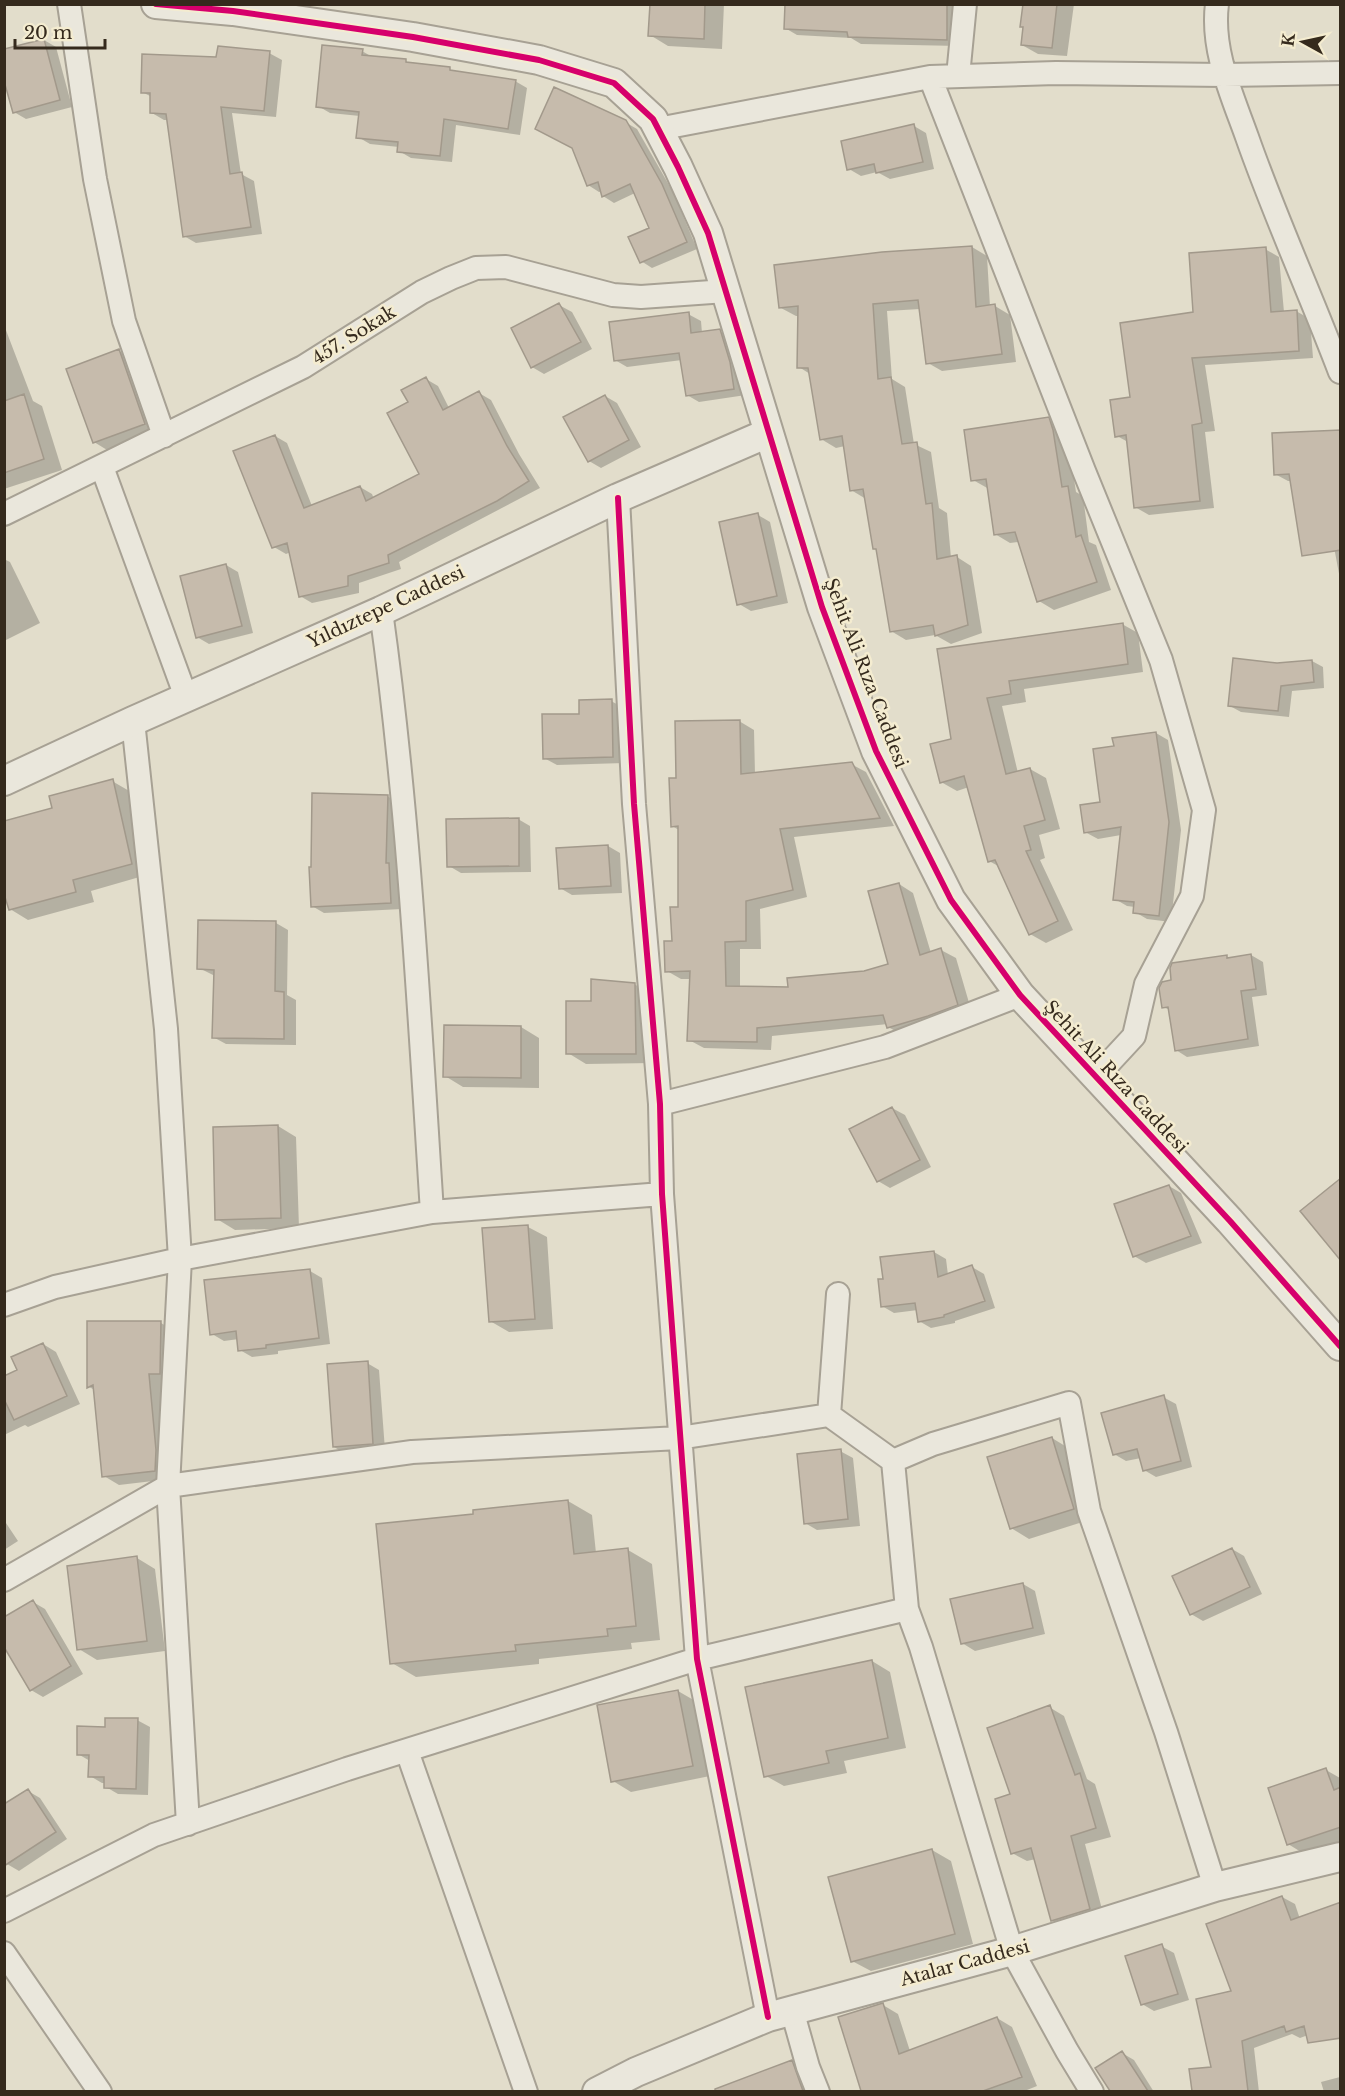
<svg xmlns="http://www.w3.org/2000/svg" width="1345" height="2096" font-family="'Libre Baskerville',serif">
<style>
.shadow{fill:#0003}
.building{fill:#c6bbac;stroke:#a2998b;stroke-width:1.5}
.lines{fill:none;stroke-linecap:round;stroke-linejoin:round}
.minor-casing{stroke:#a7a194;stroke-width:26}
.tertiary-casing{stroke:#a7a194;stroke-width:32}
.minor{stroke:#eae7dc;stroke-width:22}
.tertiary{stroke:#eae7dc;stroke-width:28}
.cycleway-casing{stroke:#f4ecd0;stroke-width:10}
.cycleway{stroke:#d6006c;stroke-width:6}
.labels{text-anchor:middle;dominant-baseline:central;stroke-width:5;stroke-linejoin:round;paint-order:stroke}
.street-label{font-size:18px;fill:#352a1d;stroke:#f4ecd0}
</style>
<rect width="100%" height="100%" fill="#e2ddcb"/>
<!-- shadow -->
<path class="shadow" d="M651,4H724L722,49L668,46L650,35Z
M786,4H959V46L861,44L851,38L797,35L785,28Z
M1025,4H1074L1067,56L1038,54L1022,45Z
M44,40L56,47L72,107L26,119L14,112Z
M362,51L374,58L406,61L413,65L449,69L455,72L515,81L527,88L520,135L456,125L452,162L411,158L399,151V147L370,144L358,137L360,116L330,113L318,106Z
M269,53L282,60L276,117L232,113L241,174L254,181L262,234L196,243L184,236L169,120H164L152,113V97L142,92L218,58Z
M625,122L637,129L673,192L697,249L652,268L641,261L651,229L635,193L614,203L603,196L602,191L599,192L588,185Z
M914,126L926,133L934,169L890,179L877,172L861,176L849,169Z
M972,247L987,256L990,307L995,306L1010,315L1016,362L942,371L928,363L920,309L887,311L892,379L905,387L914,444L931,452L939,508L947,513L951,558L957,557L971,566L982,633L951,644L935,635L906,640L891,631L878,550L874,548L866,499L851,490L845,446L836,448L821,439L810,374L799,367V316H796L781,308Z
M1265,249L1279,257L1284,312L1296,311L1310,319L1313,358L1205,365L1215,431L1205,432L1214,508L1149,515L1135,507L1128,442L1117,436L1132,398Z
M559,305L572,312L592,349L544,374L532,367Z
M688,314L701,321L702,333L720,331L732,338L746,395L699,402L687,395L682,360L627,367L615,360Z
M4,325L33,401L42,406L62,470L4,489Z
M119,351L138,361L163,434L112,453L94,442Z
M426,379L438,386L449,408L479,393L491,400L519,454L540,488L399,562L401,569L359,583V593L312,603L300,596L291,552L286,554L274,547L235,452L275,436L287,443L312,506L360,487L372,494L374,499L421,475L410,403Z
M605,396L617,403L641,447L601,468L589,461L565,418Z
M1048,419L1063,428L1068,439L1076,492L1083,496L1089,542L1096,545L1111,590L1054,610L1039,601L1019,542L1010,543L995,534L989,489L973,480Z
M1340,431V579L1330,526L1292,481H1288L1275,474Z
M758,515L770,522L788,603L751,611L739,604Z
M4,559L10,562L40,623L4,641Z
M226,565L238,572L253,633L209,644L197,637Z
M1122,624L1138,633L1143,672L1024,689L1026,702L1002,706L1018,773L1030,769L1046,778L1060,829L1039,835L1045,858L1040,860L1073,930L1046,943L1030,934L1000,867L989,861L969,787L957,791L941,782L952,740L939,650Z
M1312,661L1323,667L1324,688L1292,691L1289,717L1241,712L1230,706Z
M611,701L624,708L625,763L557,765L544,758Z
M739,721L754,730L755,774L851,764L866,772L894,826L794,837L807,897L760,909L761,949H740V988L790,989L890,965L899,884L913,893L931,953L941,950L956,958L972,1013L903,1035L888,1027V1024L772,1036L771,1050L704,1048L689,1040L691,979H681L667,971L679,909V830L672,826L678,780Z
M1156,733L1168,740L1181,830L1171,922L1147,919L1135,912V907L1127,906L1115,899L1121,835L1098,839L1085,832L1102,803L1115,748Z
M112,781L131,792L150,874L91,891L94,902L28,920L10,909L54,809Z
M387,796L399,803L402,909L324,913L312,906Z
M518,819L530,826L531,872L461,873L449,866Z
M608,846L620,853L622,893L572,895L560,888Z
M276,923L288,930L287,995L296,1000V1045L226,1044L213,1037L215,976L199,968Z
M1251,955L1263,962L1267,995L1252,997L1259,1046L1187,1057L1176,1050L1170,1010L1163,1007L1173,981L1226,956L1230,959Z
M634,984L653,995L654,1063L586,1064L568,1053L592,1002Z
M521,1027L539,1038V1088L463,1087L445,1076Z
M892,1108L905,1115L931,1167L890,1188L878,1181Z
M278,1126L296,1137L299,1228L235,1230L217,1219Z
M1169,1186L1181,1193L1202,1243L1146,1263L1134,1256Z
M528,1227L547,1237L553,1329L509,1332L490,1321Z
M934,1252L946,1259L948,1275L972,1267L984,1274L995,1308L955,1321V1323L931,1328L919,1321L918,1310L894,1313L882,1306L884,1280Z
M310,1271L322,1278L330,1344L278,1351V1354L252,1357L240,1350L239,1339L224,1341L212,1334Z
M161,1323L176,1332L170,1479L119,1485L104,1476L95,1390L89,1387Z
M43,1344L56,1352L80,1404L28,1427L25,1425L4,1435V1378L19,1371Z
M367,1363L379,1370L385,1450L346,1454L334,1447Z
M1163,1397L1176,1404L1192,1467L1156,1477L1144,1470L1141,1458L1126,1461L1114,1454Z
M1052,1438L1070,1449L1092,1519L1029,1539L1011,1528Z
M840,1451L853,1458L860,1526L817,1530L805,1523Z
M568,1501L592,1515L596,1553L628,1550L652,1564L660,1640L631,1643L632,1649L539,1659V1664L416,1677L392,1663L475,1515Z
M4,1520L18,1541L4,1550Z
M1232,1549L1244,1556L1262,1594L1203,1621L1191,1614Z
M137,1558L155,1569L165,1651L97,1660L79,1649Z
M1023,1584L1035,1591L1045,1634L975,1651L962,1643Z
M33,1602L45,1609L83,1674L43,1697L31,1690Z
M872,1661L890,1672L906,1748L844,1761L847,1773L784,1786L766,1776Z
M678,1691L697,1702L710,1776L631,1792L613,1781Z
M1049,1707L1064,1716L1087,1779L1095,1784L1111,1837L1085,1844L1104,1917L1067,1929L1052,1920L1036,1859L1027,1861L1012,1853V1795Z
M137,1720L150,1727L148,1795L118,1794L106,1787V1783H102L90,1776V1761L78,1754L106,1728Z
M1326,1770L1340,1778V1844L1306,1855L1288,1844Z
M28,1791L40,1798L67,1839L19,1871L7,1864Z
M932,1850L951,1861L973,1944L871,1971L852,1961Z
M1282,1897L1295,1904L1335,2025L1300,2038L1292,2034L1254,2048L1259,2092H1194L1191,2071L1212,2068L1233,1992Z
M1161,1946L1174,1953L1189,2000L1154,2011L1142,2004Z
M883,2005L898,2014L910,2051L997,2018L1012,2027L1037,2086L1022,2092H862L839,2018Z
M1122,2053L1134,2060L1154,2092H1112L1097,2068Z
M792,2062L809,2071L816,2092H713Z
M1340,2077V2092H1324L1321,2082Z"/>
<!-- building -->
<path class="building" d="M650,4H705L704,39L648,36Z
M785,4H947V40L848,37L847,32L784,29Z
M1023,4H1057L1052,48L1021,45L1023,27H1020Z
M44,39L60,100L13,113L4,81V49Z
M322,45L363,49L362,55L406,59V62L450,67V70L516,80L508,129L444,119L440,156L397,152L398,142L356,138L359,112L316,107Z
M218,46L270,51L264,111L221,107L230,174L242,172L251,227L183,237L166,114L150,113V93H141L142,54L216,57Z
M554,87L626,120L662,184L687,242L640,263L628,237L649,228L630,184L602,197L598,182L587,186L572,148L535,129Z
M914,124L923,162L876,173L874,164L847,170L841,141Z
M972,246L976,307L995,304L1002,354L926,364L918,300L873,304L878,379L891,377L902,444L917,442L926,504L932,503L937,559L957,555L968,625L935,636L933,625L890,632L876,549H873L863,489L850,491L842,436L820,440L808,368H797L798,306L779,308L774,265L882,252Z
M1266,247L1271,312L1297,310L1299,351L1192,358L1202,423L1192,425L1200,501L1134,508L1126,435L1115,437L1110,400L1130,397L1120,323L1193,312L1189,253Z
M559,303L581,342L531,368L511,328Z
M689,312L691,333L720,329L730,362L734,389L686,396L679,353L614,361L609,322Z
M119,349L145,424L93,443L66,369Z
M426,377L443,410L479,391L507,446L529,481L497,501L388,555L389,563L348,576V586L299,597L287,543L272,548L233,451L275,435L304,508L360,486L366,501L419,474L387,413L408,402L401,390Z
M24,394L44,459L4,473V401Z
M605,395L629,440L588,462L563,417Z
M1049,417L1053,430L1062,487L1068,486L1076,537L1081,535L1097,582L1037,602L1015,532L994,535L986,479L971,481L964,430Z
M1341,430V550L1302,556L1289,474L1274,475L1272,433Z
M758,513L777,596L737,605L719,522Z
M226,564L242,626L196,638L180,576Z
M1123,623L1128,664L1009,681L1011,694L987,698L1006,774L1030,768L1045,820L1024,826L1031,850L1026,851L1058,921L1029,935L995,860L988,862L964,776L940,783L930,744L951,739L937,649Z
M1233,658L1277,663L1312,660L1314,682L1281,686L1278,711L1228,706Z
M612,699L613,757L543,759L542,714H579V700Z
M740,720L741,774L852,762L880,818L780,829L793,890L746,901V941L725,942L726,986L788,987L787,978L864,971L888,964L868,891L899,883L920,955L941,948L958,1005L928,1016L887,1028L883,1015L757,1028V1042L687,1041L690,971L665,972L664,941H672L670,907H678V826L671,827L669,778H676L675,721Z
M1156,732L1169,822L1159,916L1133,913L1134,902L1113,900L1121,827L1084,833L1080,805L1100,802L1093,749L1114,746L1112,738Z
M113,779L132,864L73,880L76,892L9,910L4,894V821L52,808L49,796Z
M312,793L388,795L386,863H389L391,903L311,907L309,867H311Z
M519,818V866L447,867L446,819Z
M608,845L611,886L559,889L556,848Z
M198,920L276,921L275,991L284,992V1039L212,1038L214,970L197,969Z
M1251,954L1256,989L1241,991L1248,1039L1175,1051L1168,1007L1162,1008L1159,988L1162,982L1171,980L1170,968L1172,963L1227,955V958Z
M591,979L635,983L636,1054H566V1001H591Z
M444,1025L521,1026V1078L443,1077Z
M892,1107L920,1160L877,1182L849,1129Z
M278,1125L281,1218L215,1220L213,1127Z
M1341,1178V1261L1300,1211Z
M1169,1185L1191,1236L1133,1257L1114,1204Z
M528,1225L535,1319L489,1322L482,1228Z
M934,1251L938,1277L972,1265L985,1301L944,1315V1317L918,1322L915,1303L881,1307L878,1279H883L880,1257Z
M310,1269L319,1338L266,1345V1348L238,1351L236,1331L210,1335L204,1280Z
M87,1321H161L160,1374H149L156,1450L155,1471L102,1477L93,1385L87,1388Z
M43,1343L67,1396L14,1420L4,1399V1376L17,1370L11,1357Z
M368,1361L373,1444L333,1447L327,1364Z
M1164,1395L1181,1461L1143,1471L1137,1449L1113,1455L1101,1413Z
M1052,1437L1074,1509L1010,1529L987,1457Z
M841,1449L848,1519L804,1524L797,1454Z
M568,1500L574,1554L628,1548L636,1626L607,1629L608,1636L515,1645L516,1651L390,1664L376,1524L473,1514V1510Z
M1232,1548L1250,1587L1190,1615L1172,1576Z
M137,1556L147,1641L77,1650L67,1566Z
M1023,1583L1033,1628L961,1644L950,1599Z
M33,1600L71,1666L30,1691L4,1647V1617Z
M872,1660L888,1738L826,1751L829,1763L764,1777L745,1687Z
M678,1690L693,1766L611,1782L597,1705Z
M1050,1705L1075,1775L1080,1773L1096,1828L1071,1836L1090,1909L1051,1921L1031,1848L1011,1854L995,1799L1010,1794L987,1728Z
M105,1718H138L136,1789L104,1788V1777H88L89,1755H77V1726L105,1727Z
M1326,1768L1334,1790L1341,1787V1827L1287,1845L1268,1788Z
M28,1789L56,1832L4,1866V1804Z
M932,1849L955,1934L851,1962L828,1877Z
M1282,1896L1291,1920L1341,1902V2038L1308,2043L1304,2026L1286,2032L1284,2026L1242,2041L1248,2091H1192L1189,2069L1211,2067L1196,1999L1231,1991L1206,1924Z
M1162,1944L1178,1994L1141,2005L1125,1956Z
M883,2003L899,2054L997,2017L1022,2077L983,2091H861L838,2017Z
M1122,2051L1148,2091H1110L1095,2068Z
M792,2060L803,2091H715V2089Z"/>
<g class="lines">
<defs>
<path id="minor" d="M69,4L95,179L124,321L164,436
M1217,4C1211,50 1232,95 1247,137C1275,217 1310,293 1340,372
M958,76L965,4
M930,77L1084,471L1161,660L1204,810L1192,896L1146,984L1134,1036L1096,1077
M658,129L930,77L1056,73L1224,75L1340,73
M102,467L186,697
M618,498L634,804L660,1104L662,1194L697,1659L768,2017
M4,514L303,367L422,292L451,278L476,268L506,267L613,295L641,297L726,291
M381,611C409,811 419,1011 432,1212
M133,721L166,1029L180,1259L168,1486L188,1824
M660,1104L885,1047L1020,995
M4,1305L55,1287L180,1259L432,1212L662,1194
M829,1415L838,1294
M4,1580L168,1486L412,1452L679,1438L829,1415L893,1461
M407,1751L526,2092
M4,1911L154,1835L347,1769L697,1659L907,1609
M4,1953L100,2092
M792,2010L808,2067L818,2092
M1092,2092L1067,2051L1012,1951L921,1647L907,1609L893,1461L933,1444L1069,1403L1089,1511L1166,1732L1215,1887"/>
<path id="tertiary" d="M156,4L233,11L413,37L539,60L614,83L653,119L678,167L708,233L822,607L876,751L951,900L1020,995L1230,1221L1340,1346
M4,781L133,721L381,611L618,498L768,433
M597,2092L636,2072L768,2017L1012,1951L1215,1887L1340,1857"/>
</defs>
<!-- minor casing -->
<use href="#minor" class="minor-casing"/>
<!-- tertiary casing -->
<use href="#tertiary" class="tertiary-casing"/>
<!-- minor -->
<use href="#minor" class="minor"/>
<!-- tertiary -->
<use href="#tertiary" class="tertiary"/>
<defs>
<path id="cycleway" d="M156,4L233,11L413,37L539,60L614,83L653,119L678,167L708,233L822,607L876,751L951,900L1020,995L1230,1221L1340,1346
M618,498L634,804L660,1104L662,1194L697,1659L768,2017"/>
</defs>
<!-- cycleway casing -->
<use href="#cycleway" class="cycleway-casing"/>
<!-- cycleway -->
<use href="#cycleway" class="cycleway"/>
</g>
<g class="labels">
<!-- street labels -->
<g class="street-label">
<text transform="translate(354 335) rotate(-32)">457. Sokak</text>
<text transform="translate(386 607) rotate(-25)">Yıldıztepe Caddesi</text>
<text transform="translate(866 673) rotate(69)">Şehit Ali Rıza Caddesi</text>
<text transform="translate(1116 1077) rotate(47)">Şehit Ali Rıza Caddesi</text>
<text transform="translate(965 1963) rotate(-15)">Atalar Caddesi</text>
</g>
</g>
<!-- border -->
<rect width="1345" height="2096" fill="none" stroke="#352a1d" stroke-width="12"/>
<!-- north arrow -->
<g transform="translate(1303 42) rotate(278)" stroke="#f4ecd0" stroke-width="4.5" paint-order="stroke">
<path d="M0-4.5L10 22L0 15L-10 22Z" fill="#352a1d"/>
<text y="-9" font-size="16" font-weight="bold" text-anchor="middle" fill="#352a1d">K</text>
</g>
<!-- scale -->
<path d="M15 39v9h90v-9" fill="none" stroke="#352a1d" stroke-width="3"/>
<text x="24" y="39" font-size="18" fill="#352a1d" stroke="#f4ecd0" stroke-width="4.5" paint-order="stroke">20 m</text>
</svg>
